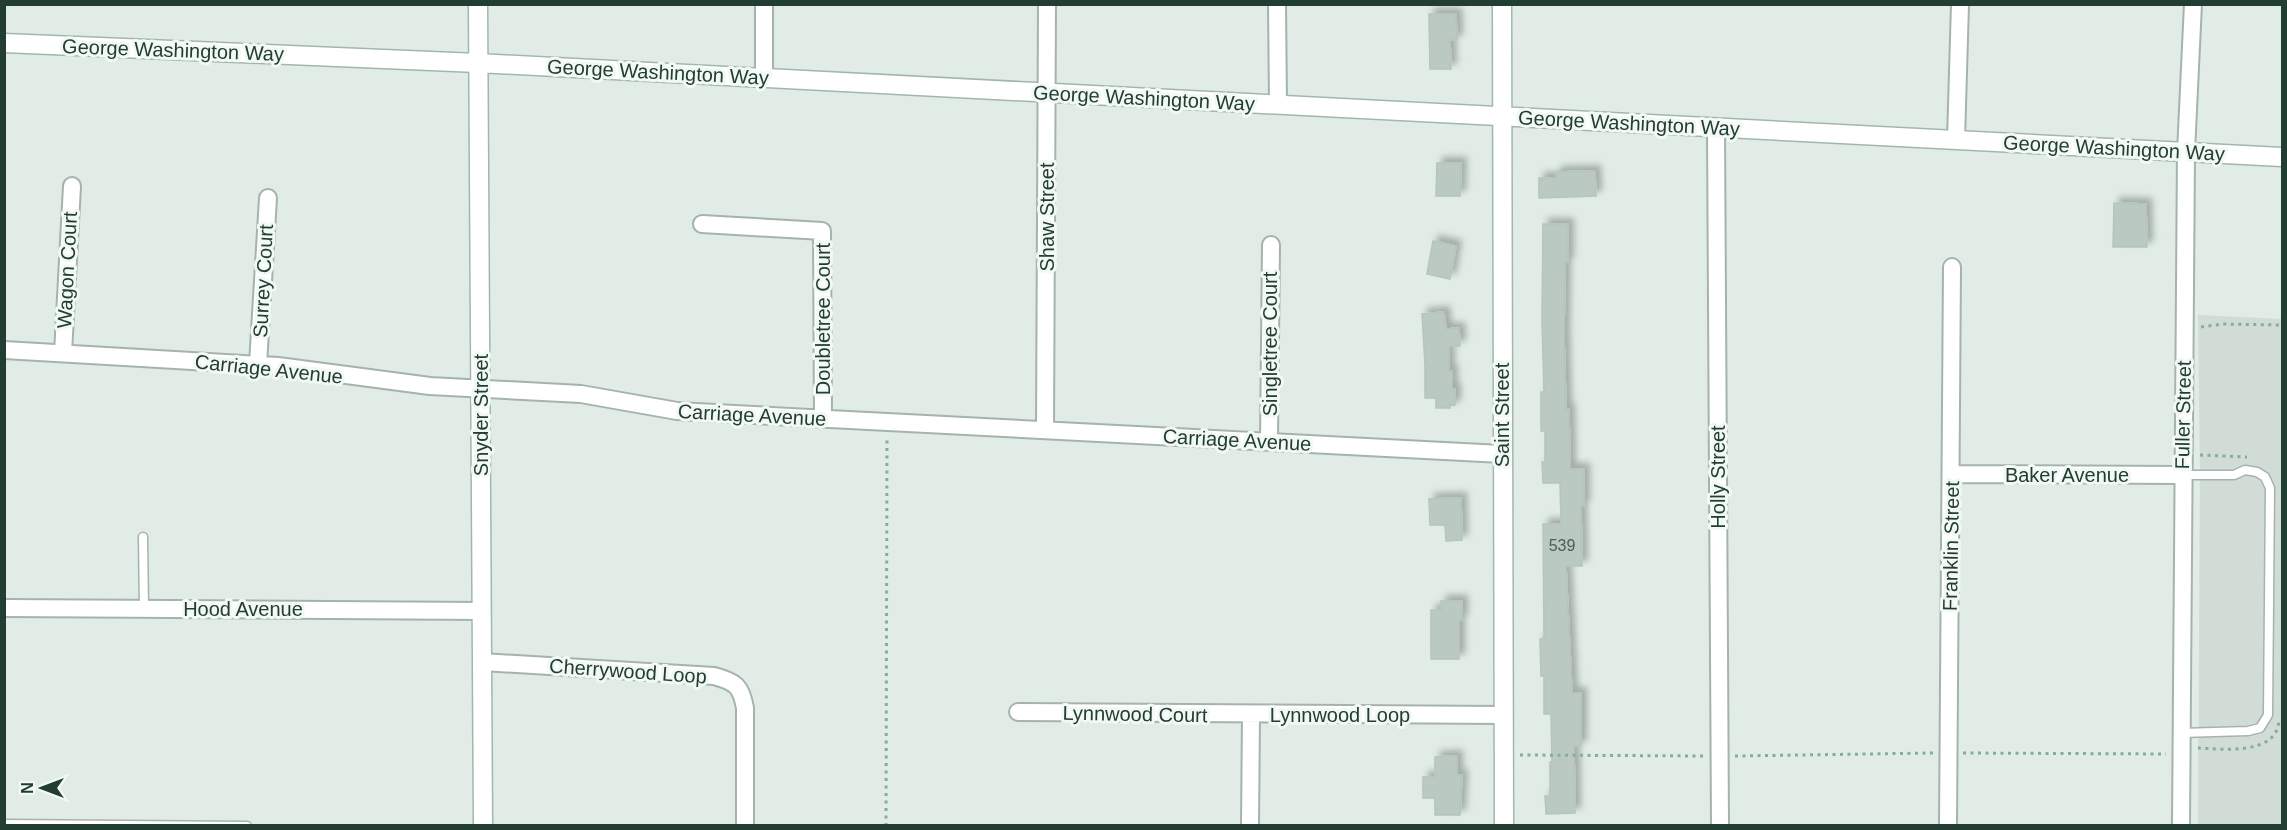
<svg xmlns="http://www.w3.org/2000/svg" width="2287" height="830" font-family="Helvetica,sans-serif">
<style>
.built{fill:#d0dcd5}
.building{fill:#bacac1;stroke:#b4c5bc;stroke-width:1.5;filter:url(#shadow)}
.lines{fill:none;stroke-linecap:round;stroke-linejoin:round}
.lane-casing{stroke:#a4b4ac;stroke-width:11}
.street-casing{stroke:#a4b4ac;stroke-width:20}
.secondary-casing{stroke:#a0b8ac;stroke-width:21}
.path{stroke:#82af9b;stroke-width:3;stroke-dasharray:3 4.5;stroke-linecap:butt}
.lane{stroke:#fff;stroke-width:8}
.street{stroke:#fff;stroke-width:16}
.secondary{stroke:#fff;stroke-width:18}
.labels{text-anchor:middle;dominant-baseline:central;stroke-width:6;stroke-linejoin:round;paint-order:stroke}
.number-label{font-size:16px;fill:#486056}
.street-label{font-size:20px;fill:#223d32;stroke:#f2f8f4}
</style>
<defs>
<filter id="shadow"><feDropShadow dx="5.5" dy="-5.5" stdDeviation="3" flood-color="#0004"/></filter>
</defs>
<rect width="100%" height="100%" fill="#e1ece6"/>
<!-- built -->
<path class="built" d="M2198,315L2282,319V825L2198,826L2200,474Z"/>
<!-- building -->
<path class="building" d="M1429,14H1456L1457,40H1450L1451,69H1430Z
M1437,163H1461L1460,196H1436Z
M1595,171L1596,196L1539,198V178H1556V172Z
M2114,203L2146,204L2147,247H2113Z
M1543,224H1568V262H1565L1564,336L1566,409H1569L1570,469H1584V506H1581L1582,566H1566L1572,693H1581V746H1574L1575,813L1546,814L1545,796H1550V762H1552L1551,714H1544V676H1541L1540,639L1544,638L1543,524H1561L1560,483H1543L1542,462H1545V431H1541V392H1544L1542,321Z
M1433,241L1456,246L1450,279L1427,274Z
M1444,312L1446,329L1459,328L1460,346H1449V371H1452V389H1455V405H1450V408H1436V398H1425V365L1422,314Z
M1461,498L1462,540L1446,541L1445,525H1430L1429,499Z
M1441,601H1462V620H1459V659H1431V610H1441Z
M1457,756V775H1462L1460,815H1435V798H1423V777H1435V757Z"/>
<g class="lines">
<defs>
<path id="lane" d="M143,537L144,609
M2181,733L2248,731L2260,728L2268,715L2270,488L2265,477L2257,472L2245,470L2234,475H2183
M4,824L247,826"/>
<path id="street" d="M764,4V78
M1277,4L1278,104
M1716,128L1720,826
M1956,140L1960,4
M702,224L822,231L823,419
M4,350L278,366L430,386L581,394L677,411L1502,454
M63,353L72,186
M258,364L268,198
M1045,430L1047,4
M1269,442L1271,245
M1952,474L2183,475
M4,608L482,611
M482,662L714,676C736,682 741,686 745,708V826
M1018,712L1504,715
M1250,826L1251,715
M1948,826L1952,267
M2181,826L2186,152L2193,4"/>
<path id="secondary" d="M478,4L483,826
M1502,4L1504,826
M4,43L478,63L2282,157"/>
</defs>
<!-- lane casing -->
<use href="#lane" class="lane-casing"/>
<!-- street casing -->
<use href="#street" class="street-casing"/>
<!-- secondary casing -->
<use href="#secondary" class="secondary-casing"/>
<!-- path -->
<path class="path" d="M2201,327L2223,324L2282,325
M2200,455L2247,457
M2198,748C2222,749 2276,756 2279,721
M1963,753L2166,754
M1520,755L1705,756
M1735,756L1933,753
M886,826L887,438"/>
<!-- lane -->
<use href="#lane" class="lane"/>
<!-- street -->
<use href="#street" class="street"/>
<!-- secondary -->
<use href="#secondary" class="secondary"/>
</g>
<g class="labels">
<!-- number labels -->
<g class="number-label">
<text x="1562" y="545">539</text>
</g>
<!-- street labels -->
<g class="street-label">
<text transform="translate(173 50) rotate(2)">George Washington Way</text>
<text transform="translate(658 72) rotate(3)">George Washington Way</text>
<text transform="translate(1144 98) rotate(3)">George Washington Way</text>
<text transform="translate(1629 123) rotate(3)">George Washington Way</text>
<text transform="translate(2114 148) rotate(3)">George Washington Way</text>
<text transform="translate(1047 217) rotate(-90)">Shaw Street</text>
<text transform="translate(67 270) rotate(-87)">Wagon Court</text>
<text transform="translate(263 281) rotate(-87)">Surrey Court</text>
<text transform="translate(823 319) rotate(-90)">Doubletree Court</text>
<text transform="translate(1270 344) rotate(-90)">Singletree Court</text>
<text transform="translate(269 369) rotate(6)">Carriage Avenue</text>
<text transform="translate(481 415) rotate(-90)">Snyder Street</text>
<text transform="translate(752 415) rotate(3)">Carriage Avenue</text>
<text transform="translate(1502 415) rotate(-90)">Saint Street</text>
<text transform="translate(2183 415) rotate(-89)">Fuller Street</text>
<text transform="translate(1237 440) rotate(3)">Carriage Avenue</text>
<text x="2067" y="475">Baker Avenue</text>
<text transform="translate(1718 477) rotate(-90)">Holly Street</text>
<text transform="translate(1951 546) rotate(-89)">Franklin Street</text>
<text x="243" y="609">Hood Avenue</text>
<text transform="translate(628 671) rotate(4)">Cherrywood Loop</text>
<text transform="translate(1135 714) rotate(1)">Lynnwood Court</text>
<text x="1340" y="715">Lynnwood Loop</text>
</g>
</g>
<!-- border -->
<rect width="2287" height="830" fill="none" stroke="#223d32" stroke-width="12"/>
<!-- north arrow -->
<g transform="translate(42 788) rotate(270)" stroke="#f2f8f4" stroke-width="4.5" paint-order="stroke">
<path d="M0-4.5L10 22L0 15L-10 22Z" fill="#223d32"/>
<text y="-9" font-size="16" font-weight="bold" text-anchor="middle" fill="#223d32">N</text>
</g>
</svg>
